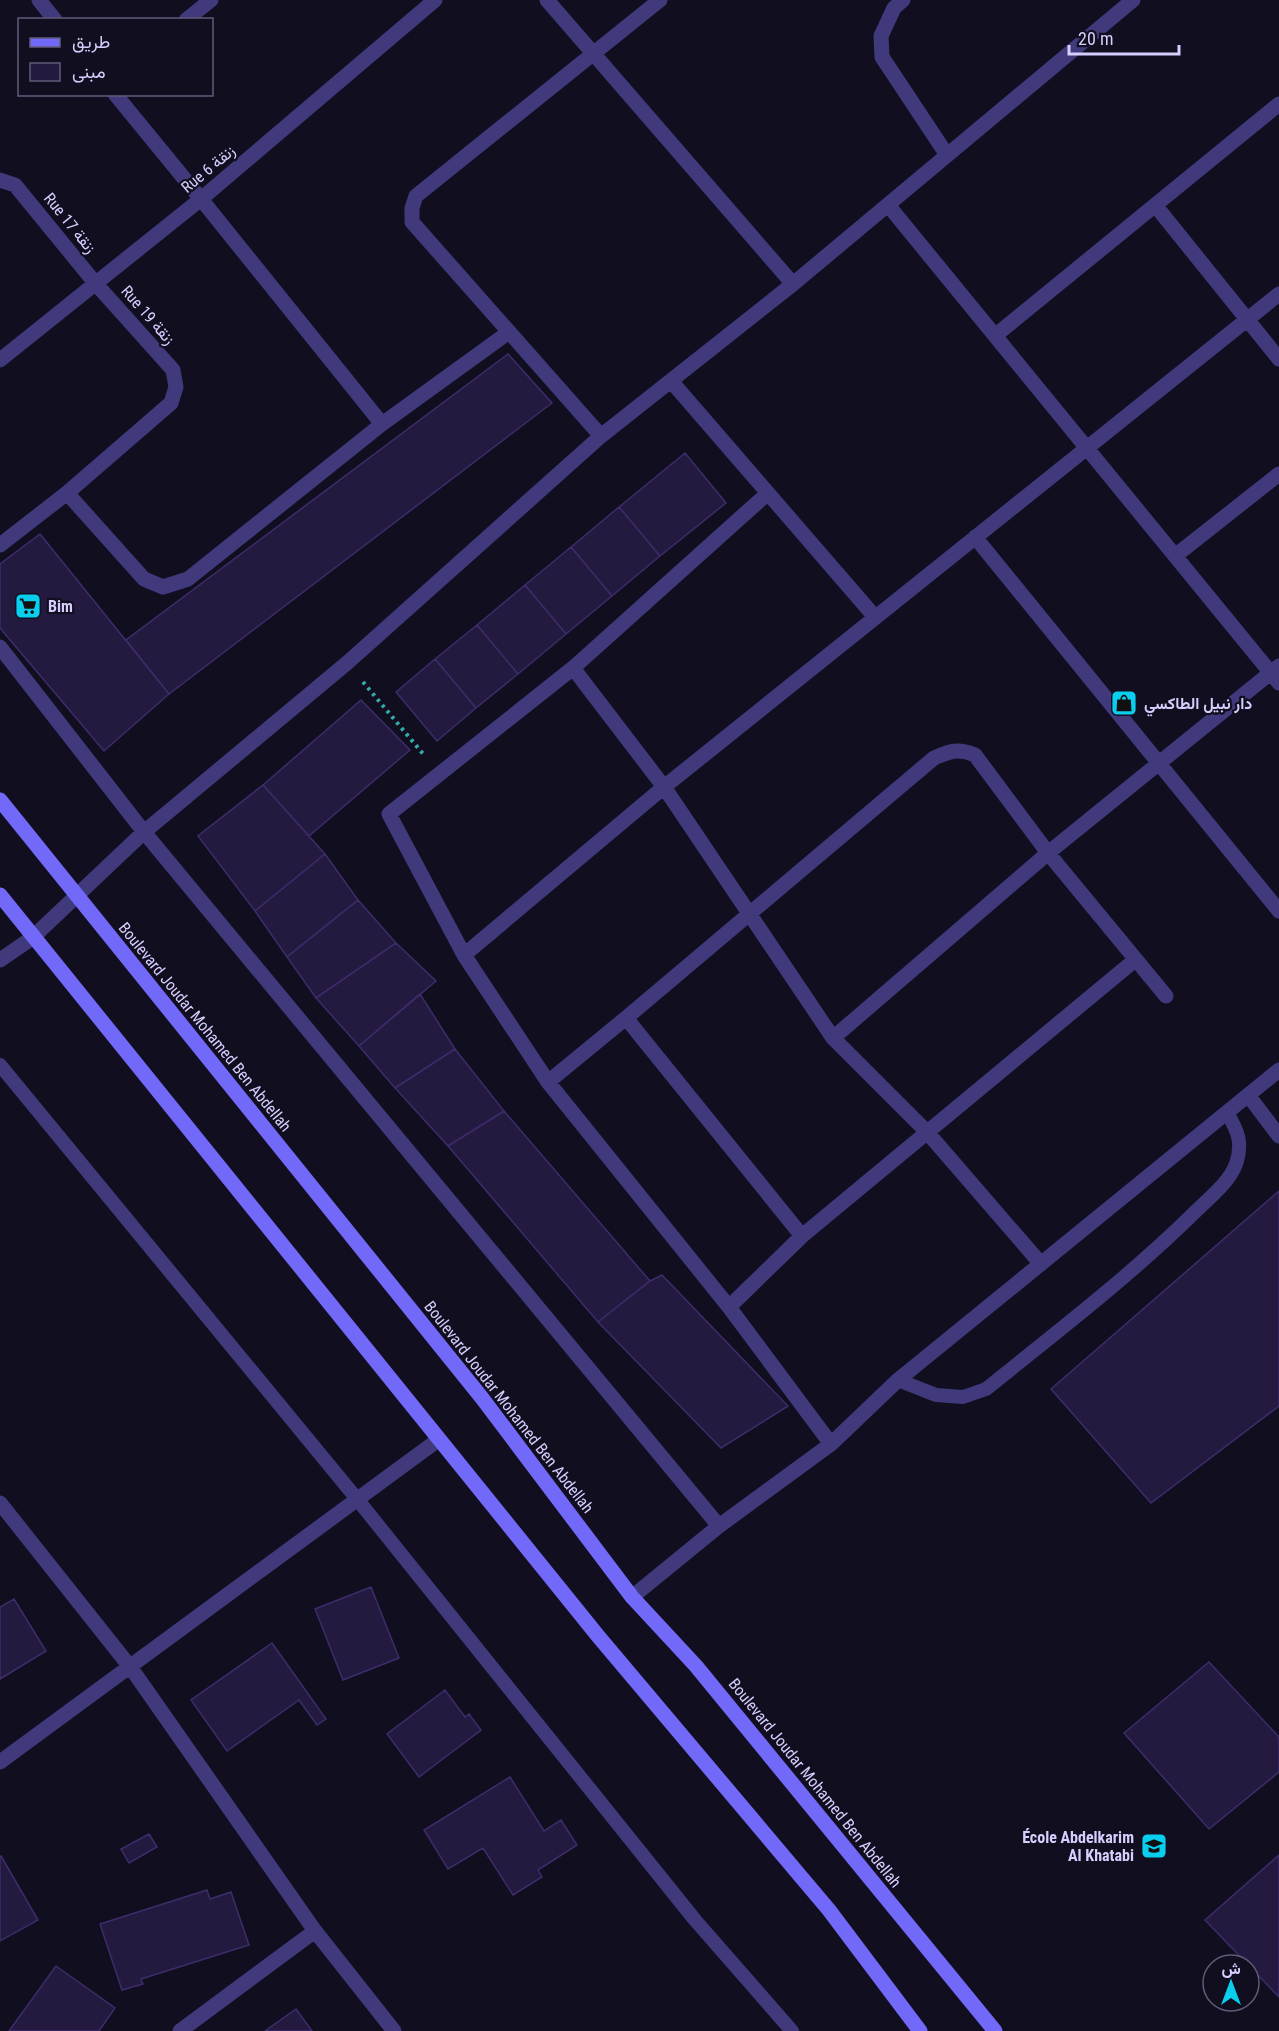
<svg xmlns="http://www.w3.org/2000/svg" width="1279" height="2031" font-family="'Roboto Condensed',Vazirmatn,sans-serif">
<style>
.building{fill:#241a40;stroke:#3c2d6b;stroke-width:1.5}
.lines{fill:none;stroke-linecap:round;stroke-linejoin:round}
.path{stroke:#33adaa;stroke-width:4;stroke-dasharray:3 4.5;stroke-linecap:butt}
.lane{stroke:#403a7d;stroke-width:14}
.street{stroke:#403a7d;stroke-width:15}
.secondary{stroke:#7369f9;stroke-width:15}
.labels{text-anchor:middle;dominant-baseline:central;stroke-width:4.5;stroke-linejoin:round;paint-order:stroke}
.street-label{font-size:16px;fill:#d6cefd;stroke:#110e20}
.poi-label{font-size:16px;font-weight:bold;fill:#d6cefd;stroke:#110e20;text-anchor:start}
</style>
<rect width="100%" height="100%" fill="#110e20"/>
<!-- building -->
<path class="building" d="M508,354L552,403L169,694L126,640Z
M685,453L726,503L660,556L619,507Z
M619,507L660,556L612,596L571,547Z
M40,534L169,694L104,751L0,628V564Z
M571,547L612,596L566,634L525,585Z
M525,585L566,634L518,674L477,625Z
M477,625L518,674L476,708L435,659Z
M435,659L476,708L437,741L396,692Z
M361,700L410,750L309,836L263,785Z
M263,785L325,854L255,911L198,836Z
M325,854L358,900L287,957L255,911Z
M358,900L396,943L316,998L287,957Z
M396,943L436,981L359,1046L316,998Z
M420,994L455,1049L395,1088L359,1046Z
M455,1049L504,1111L448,1146L395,1088Z
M504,1111L650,1281L598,1322L448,1146Z
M1279,1191V1406L1151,1503L1051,1389Z
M662,1275L788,1406L721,1448L598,1322L650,1281Z
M371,1587L399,1658L343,1680L315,1609Z
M14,1599L46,1651L0,1679V1607Z
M272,1643L326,1719L317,1725L299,1700L227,1751L191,1700Z
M1209,1662L1279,1737V1772L1209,1829L1124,1733Z
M445,1690L465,1717L469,1714L481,1730L419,1777L387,1734Z
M510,1777L544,1831L561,1820L577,1845L538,1870L542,1877L513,1895L483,1848L448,1869L424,1830Z
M149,1834L157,1847L129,1863L121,1849Z
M1279,1855V1997L1205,1920Z
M1,1856L38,1920L0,1941V1857Z
M207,1890L210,1899L231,1892L249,1945L141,1979L143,1984L122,1990L100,1924Z
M56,1966L115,2008L99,2031H9Z
M296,2009L312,2031H265Z"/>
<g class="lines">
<!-- path -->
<path class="path" d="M363,682L424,755"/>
<!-- lane -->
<path class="lane" d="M0,1065L357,1499L695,1920L792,2031
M898,1380L936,1395L963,1397L986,1389C1057,1332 1130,1276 1195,1212C1208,1199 1229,1183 1236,1164C1243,1143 1238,1131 1227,1113"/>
<!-- street -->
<path class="street" d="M39,0L55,20
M547,0L793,284
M903,0L894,8L881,36L882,57L947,155
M186,20L211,0
M115,94L201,199L382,424
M0,180L15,185L96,284L173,370L176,387L171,403L67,493L0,545
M888,205L1279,683
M1155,205L1279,359
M996,335L1279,104
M0,360L201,199L435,0
M671,381L875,617
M601,436L412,222V208L416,196L660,0
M67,493L144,579L163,587L188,579L382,424L509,332
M768,493L573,668L389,814L464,955L548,1082L729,1307L831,1444
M975,537L1279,911
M1175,556L1279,474
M0,647L144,832L719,1526
M573,668L664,787L833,1038L927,1132L1041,1264
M464,955L664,787L1279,294
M0,960L32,938L144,832L347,663L601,436L793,284L1133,0
M626,1018L802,1236
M833,1038L1048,853L1279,666
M548,1082L626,1018L934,758C950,751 958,748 975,755L1048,853L1166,996
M1248,1095L1279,1136
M729,1307L802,1236L1135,960
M0,1503L131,1668L315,1931L394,2031
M632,1597L719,1526L831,1444L898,1380L1279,1070
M0,1762L438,1440
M180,2031L315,1931"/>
<!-- secondary -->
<path class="secondary" d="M0,800L482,1398L632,1597L696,1666L995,2031
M0,895L598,1636L829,1910L920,2031"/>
</g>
<!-- icons -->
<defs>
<symbol id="supermarket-square" viewBox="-11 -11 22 22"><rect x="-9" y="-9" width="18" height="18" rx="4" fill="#0aceee" stroke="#110e20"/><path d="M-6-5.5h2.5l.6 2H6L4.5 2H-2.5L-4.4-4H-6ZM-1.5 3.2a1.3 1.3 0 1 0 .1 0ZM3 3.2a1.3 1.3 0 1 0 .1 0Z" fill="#111"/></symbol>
<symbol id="shop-square" viewBox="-11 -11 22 22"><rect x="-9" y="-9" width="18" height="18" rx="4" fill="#0aceee" stroke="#110e20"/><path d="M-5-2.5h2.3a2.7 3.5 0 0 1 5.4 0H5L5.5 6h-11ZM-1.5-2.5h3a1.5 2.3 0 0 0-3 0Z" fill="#111"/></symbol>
<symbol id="school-square" viewBox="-11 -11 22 22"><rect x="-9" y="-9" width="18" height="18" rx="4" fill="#0aceee" stroke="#110e20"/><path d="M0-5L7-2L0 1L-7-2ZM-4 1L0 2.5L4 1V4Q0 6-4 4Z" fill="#111"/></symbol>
</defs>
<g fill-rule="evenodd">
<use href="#supermarket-square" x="13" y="591" width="30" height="30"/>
<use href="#shop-square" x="1109" y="688" width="30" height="30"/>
<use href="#school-square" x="1139" y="1831" width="30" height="30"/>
</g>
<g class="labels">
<!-- street labels -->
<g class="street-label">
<text transform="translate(208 169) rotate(-40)">Rue 6 زنقة</text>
<text transform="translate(70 223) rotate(51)">Rue 17 زنقة</text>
<text transform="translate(148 315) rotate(49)">Rue 19 زنقة</text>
<text transform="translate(205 1027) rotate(51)">Boulevard Joudar Mohamed Ben Abdellah</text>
<text transform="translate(509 1407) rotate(52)">Boulevard Joudar Mohamed Ben Abdellah</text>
<text transform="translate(815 1783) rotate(51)">Boulevard Joudar Mohamed Ben Abdellah</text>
</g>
<!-- poi labels -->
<g class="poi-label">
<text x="48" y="606">Bim</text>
<text x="1144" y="703">دار نبيل الطاكسي</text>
<text x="1134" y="1837" text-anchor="end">École Abdelkarim<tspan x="1134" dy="18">Al Khatabi</tspan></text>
</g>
</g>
<!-- legend -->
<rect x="18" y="18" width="195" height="78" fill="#110e20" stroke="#605b78" stroke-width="1.5"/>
<rect x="30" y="38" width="30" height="9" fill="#7369f9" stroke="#605b78" stroke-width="1.5"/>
<text x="72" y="48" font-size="18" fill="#d6cefd">طريق</text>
<rect x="30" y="63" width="30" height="18" fill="#241a40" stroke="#605b78" stroke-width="1.5"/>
<text x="72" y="78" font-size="18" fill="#d6cefd">مبنى</text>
<!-- north arrow -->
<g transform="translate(1231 1983)"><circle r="28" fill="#110e20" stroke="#605b78" stroke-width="1.5"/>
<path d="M0-4.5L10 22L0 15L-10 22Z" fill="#0aceee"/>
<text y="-9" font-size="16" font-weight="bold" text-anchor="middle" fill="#d6cefd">ش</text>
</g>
<!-- scale -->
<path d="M1069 45v9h110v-9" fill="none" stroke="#d6cefd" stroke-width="3"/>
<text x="1078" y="45" font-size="18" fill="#d6cefd" stroke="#110e20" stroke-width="4.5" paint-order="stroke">20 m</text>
</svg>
